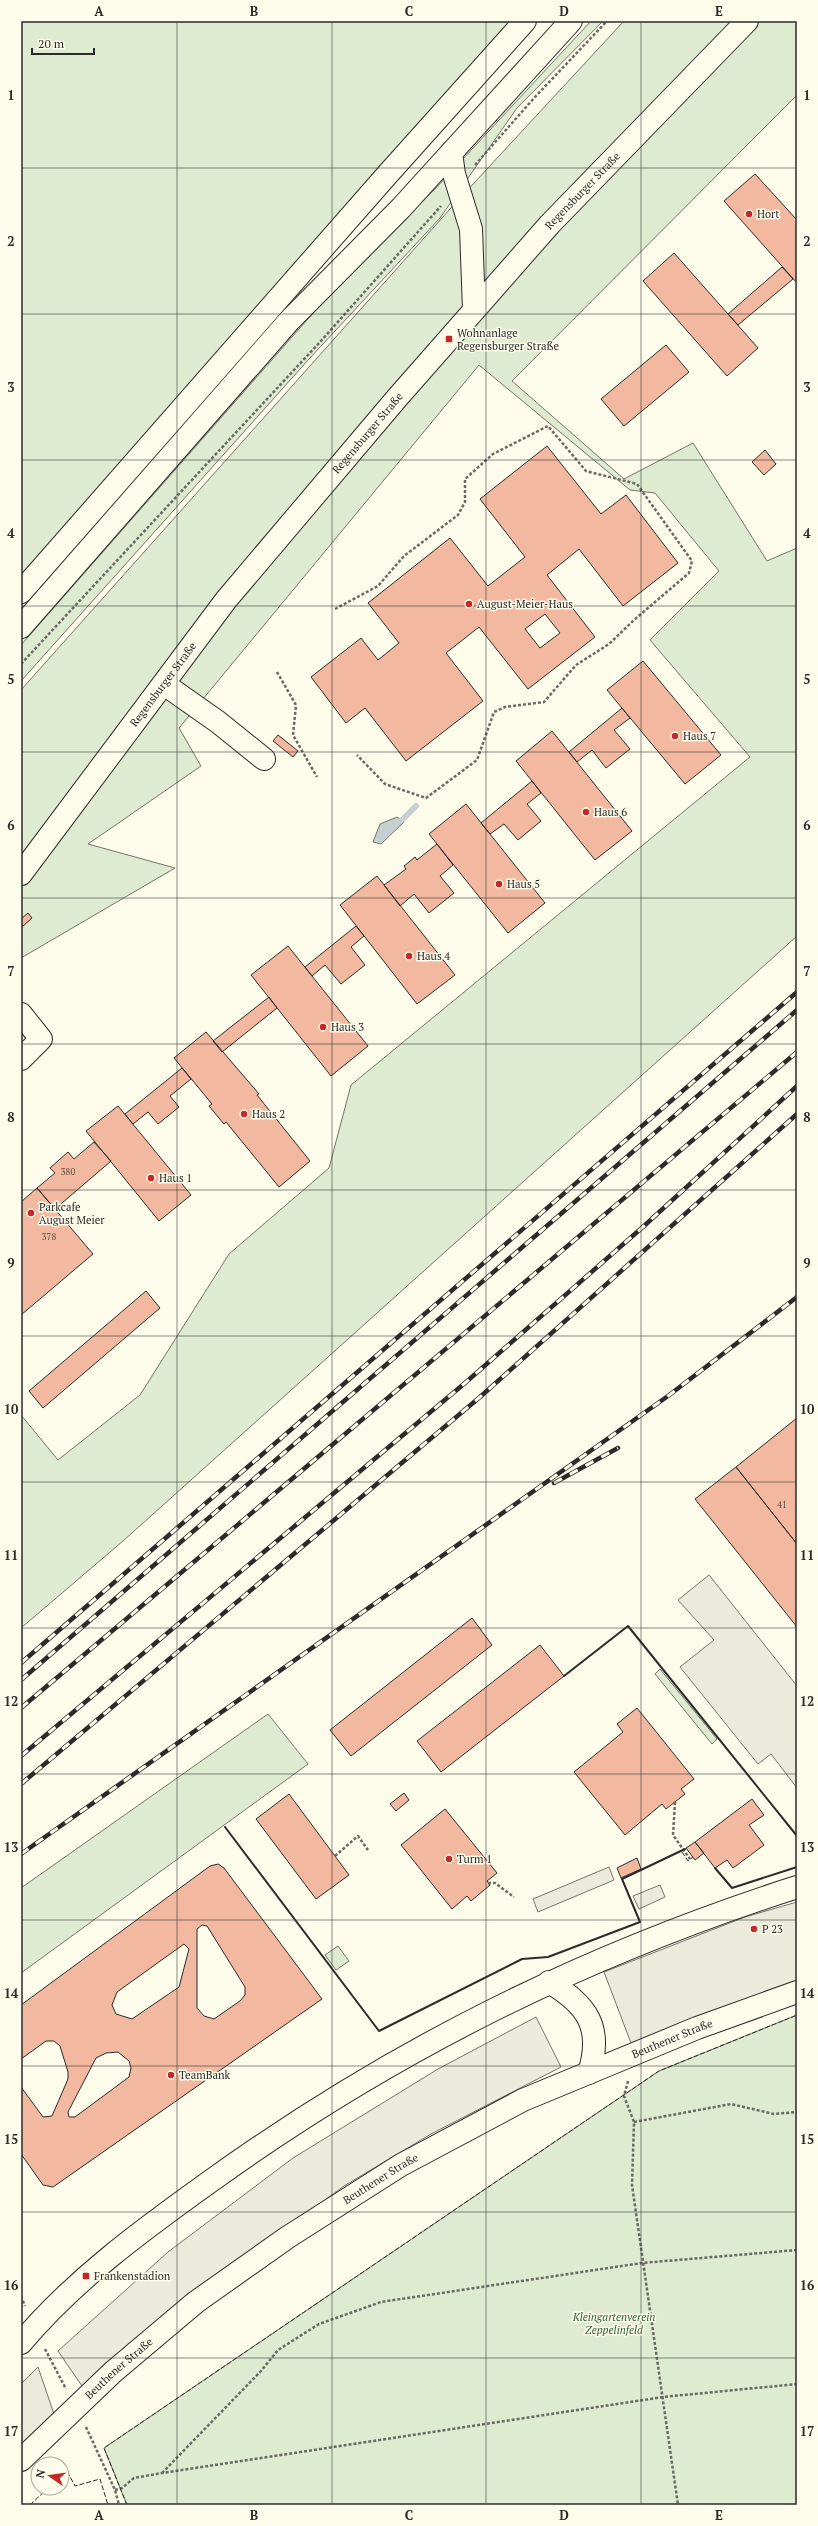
<svg xmlns="http://www.w3.org/2000/svg" width="818" height="2526" font-family="'PT Serif',serif">
<style>
.green{fill:#deebd1;stroke:#74746e}
.parking{fill:#eceadb;stroke:#74746e}
.water{fill:#c7d0d0;stroke:#74746e}
.lines{fill:none;stroke-linecap:round;stroke-linejoin:round}
.stream{stroke:#c7d0d0;stroke-width:6}
.building{fill:#f2b8a0;stroke:#2b2b2b;fill-rule:evenodd}
.minor-casing{stroke:#2b2b2b;stroke-width:24}
.major-casing{stroke:#2b2b2b;stroke-width:24}
.path{stroke:#6a6964;stroke-width:2.5;stroke-dasharray:3 2;stroke-linecap:butt}
.minor{stroke:#fdfbea;stroke-width:22}
.major{stroke:#fdfbea;stroke-width:22}
.rail-casing{stroke:#2b2b2b;stroke-width:4.5}
.rail{stroke:#fdfbea;stroke-width:3;stroke-dasharray:9;stroke-linecap:butt}
.fence{stroke:#2b2b2b;stroke-width:1;stroke-dasharray:5 2;stroke-linecap:butt}
.wall{stroke:#2b2b2b;stroke-width:2}
.grid{fill:none;stroke:#2b2b2b;stroke-width:1;stroke-opacity:0.55}
.poi-dot{fill:#c62828;stroke:#fdfbea;stroke-width:1.5}
.labels{text-anchor:middle;dominant-baseline:central;stroke-width:3;stroke-linejoin:round;paint-order:stroke}
.number-label{font-size:9px;fill:#5d4e48}
.street-label{font-size:11px;fill:#2b2b2b;stroke:#fdfbea}
.poi-label{font-size:11px;fill:#2b2b2b;stroke:#fdfbea;text-anchor:start}
.park-label{font-size:11px;font-style:italic;fill:#34623c;stroke:#fdfbea}
.neatline{fill:none;stroke:#2b2b2b;stroke-width:1.5}
.grid-label{font-size:13px;text-anchor:middle;font-weight:bold;fill:#2b2b2b}
</style>
<rect width="100%" height="100%" fill="#fdfbea"/>
<!-- green -->
<path class="green" d="M21,21H513L21,577Z
M591,21H603L517,108L440,218L309,359L21,681V645L336,287L435,189Z
M624,21H797V95L512,381L624,479L693,443L767,561L797,548V936L123,1541L21,1628V1415L58,1460L140,1395L229,1254L329,1168L351,1085L750,757L650,640L719,571L655,493L630,490L479,365L179,728L201,766L88,844L175,868L21,958V690L450,209Z
M660,1669L717,1739L712,1744L655,1674Z
M268,1714L308,1764L21,1973V1888Z
M338,1946L349,1961L336,1970L325,1955Z
M797,2015V2505H127L104,2448L659,2071Z"/>
<!-- parking -->
<path class="parking" d="M709,1575L797,1686V1788L771,1754L758,1764L680,1667L714,1640L678,1600Z
M609,1867L614,1880L538,1912L533,1899Z
M660,1885L665,1897L639,1909L633,1896Z
M797,1902V1982L631,2043L604,1972L745,1917Z
M536,2017L561,2067L431,2134L344,2186L205,2288L82,2386L58,2351L168,2252L293,2158L438,2069Z
M38,2367L55,2417L21,2450V2384Z"/>
<!-- water -->
<path class="water" d="M397,817L404,822L381,844L373,842L380,824Z"/>
<g class="lines">
<!-- stream -->
<path class="stream" d="M402,820L416,806"/>
</g>
<!-- building -->
<path class="building" d="M755,174L797,220V283L724,201Z
M674,253L758,348L727,376L643,281Z
M782,267L793,279L738,325L728,314Z
M666,345L689,372L624,426L601,399Z
M547,446L601,514L626,495L678,563L623,606L579,549L547,575L595,637L528,689L479,627L446,653L483,701L406,761L365,708L346,723L311,677L361,638L378,660L399,643L368,603L450,538L488,586L525,557L480,499ZM545,614L560,633L540,648L525,629Z
M765,450L776,464L764,475L752,462Z
M643,661L721,755L685,784L607,690Z
M622,708L630,718L614,730L630,749L606,768L592,750L577,762L569,752Z
M552,731L632,831L595,860L516,761Z
M278,735L298,751L293,757L273,741Z
M532,781L541,793L527,804L541,821L518,840L504,824L490,834L481,823Z
M466,804L545,903L508,933L429,834Z
M437,844L453,865L440,876L454,893L429,913L414,894L400,906L384,885L406,869L404,866L415,857L417,860Z
M377,876L455,975L417,1004L340,905Z
M28,913L32,918L22,927L21,919Z
M356,926L364,936L351,947L365,965L341,984L325,965L312,976L305,967Z
M288,946L368,1046L331,1076L251,975Z
M269,997L277,1008L222,1052L213,1041Z
M206,1032L259,1094L257,1095L310,1161L279,1187L226,1122L224,1124L209,1106L212,1104L174,1058Z
M182,1068L191,1079L170,1096L179,1107L158,1124L148,1112L133,1124L125,1114Z
M118,1106L191,1195L159,1221L86,1131Z
M94,1142L111,1161L55,1209L37,1188L55,1173L50,1168L68,1152L74,1159Z
M37,1188L93,1254L21,1315V1202Z
M146,1291L160,1308L43,1408L29,1391Z
M797,1418V1544L736,1467Z
M736,1467L797,1544V1627L695,1499Z
M472,1618L492,1645L351,1756L330,1730Z
M540,1645L564,1676L441,1772L417,1741Z
M637,1708L694,1779L681,1789L685,1794L666,1809L662,1804L625,1835L574,1772L623,1732L617,1724Z
M404,1793L409,1800L396,1811L390,1804Z
M289,1794L349,1875L316,1899L256,1819Z
M752,1799L764,1815L749,1825L764,1845L733,1868L727,1860L715,1868L695,1842Z
M445,1809L497,1873L487,1881L490,1885L471,1901L467,1896L452,1909L401,1845Z
M695,1842L704,1853L695,1860L686,1848Z
M637,1858L641,1869L621,1878L617,1868Z
M218,1864L224,1868L322,1999L53,2187L43,2185L21,2154V2087L43,2117L52,2116L68,2079V2072L60,2046L54,2041H46L21,2059V2005L210,1866ZM202,1925L207,1926L245,1987V1995L240,2001L214,2019L204,2016L197,2008V1929ZM184,1944L189,1949L179,1987L132,2019L116,2014L112,2005L117,1992ZM118,2052L129,2061L131,2068L129,2077L75,2117H69L68,2112L96,2058L106,2053Z"/>
<g class="lines">
<defs>
<g id="minor">
<path d="M451,153L454,174L471,229L474,310"/>
<path d="M164,684L218,722L264,759"/>
<path id="s1" d="M21,874L226,600L397,398L550,224L747,21"/>
<path d="M21,1014L41,1039L21,1059"/>
</g>
<g id="major">
<path d="M21,592L387,175L525,21"/>
<path d="M21,627L289,321L401,208L571,21"/>
<path d="M549,1982C588,2005 603,2028 589,2073"/>
<path d="M21,2343C74,2280 141,2231 208,2183C391,2051 582,1956 797,1887"/>
<path id="s2" d="M21,2460L113,2372L196,2302L288,2237L401,2165L523,2100L697,2028L797,1992"/>
</g>
</defs>
<!-- minor casing -->
<use href="#minor" class="minor-casing"/>
<!-- major casing -->
<use href="#major" class="major-casing"/>
<!-- path -->
<path class="path" d="M475,165L535,97L607,21
M335,609L378,586L404,556L458,515L465,502V479L493,454L548,426L586,471L637,484L692,561L689,573L634,620L609,644L576,665L544,702L505,707L494,712L477,760L426,798L385,784L357,755
M21,664L320,342L441,206
M277,672L296,705L293,735L317,777
M675,1802L673,1835L690,1859
M335,1856L358,1836L368,1850
M488,1883H495L514,1897
M628,2081L624,2096L634,2122L632,2185L678,2505
M634,2122L731,2104L774,2114L797,2112
M21,2296L25,2306
M45,2349L66,2389
M86,2427L115,2490L119,2505
M162,2473L261,2371L278,2350L319,2324L381,2302L642,2263L797,2250
M115,2490L122,2488L134,2478L162,2473L663,2397L797,2384"/>
<!-- minor -->
<use href="#minor" class="minor"/>
<!-- major -->
<use href="#major" class="major"/>
<defs>
<path id="rail" d="M554,1483L618,1448
M21,1663L797,992
M21,1680L797,1010
M21,1708L797,1052
M21,1756L465,1383L644,1226L797,1086
M21,1784L480,1397L797,1114
M21,1854L668,1396L797,1297"/>
</defs>
<!-- rail casing -->
<use href="#rail" class="rail-casing"/>
<!-- rail -->
<use href="#rail" class="rail"/>
<!-- fence -->
<path class="fence" d="M682,1852L688,1861L693,1857
M62,2475L67,2471L75,2486L100,2479L108,2505
M30,2505L48,2488
M127,2505L104,2448L659,2071L797,2015"/>
<!-- wall -->
<path class="wall" d="M564,1676L628,1626L797,1836
M225,1827L379,2031L522,1959L548,1957L640,1922L622,1879L685,1849
M715,1868L732,1888L797,1867"/>
</g>
<!-- grid -->
<path class="grid" d="M177,21V2505M332,21V2505M486,21V2505M641,21V2505M21,168H797M21,314H797M21,460H797M21,606H797M21,752H797M21,898H797M21,1044H797M21,1190H797M21,1336H797M21,1482H797M21,1628H797M21,1774H797M21,1920H797M21,2066H797M21,2212H797M21,2358H797"/>
<!-- markers -->
<g class="poi-dot">
<circle cx="749" cy="214" r="4"/>
<rect x="445" y="335" width="8" height="8" rx="2"/>
<circle cx="469" cy="604" r="4"/>
<circle cx="675" cy="736" r="4"/>
<circle cx="586" cy="812" r="4"/>
<circle cx="499" cy="884" r="4"/>
<circle cx="409" cy="956" r="4"/>
<circle cx="323" cy="1027" r="4"/>
<circle cx="244" cy="1114" r="4"/>
<circle cx="151" cy="1178" r="4"/>
<circle cx="31" cy="1213" r="4"/>
<circle cx="449" cy="1859" r="4"/>
<circle cx="754" cy="1929" r="4"/>
<circle cx="171" cy="2075" r="4"/>
<rect x="82" y="2272" width="8" height="8" rx="2"/>
</g>
<g class="labels">
<!-- number labels -->
<g class="number-label">
<text x="68" y="1172">380</text>
<text x="49" y="1237">378</text>
<text x="782" y="1505">41</text>
</g>
<!-- street labels -->
<g class="street-label">
<text stroke="none"><textPath href="#s1" startOffset="885">Regensburger Straße</textPath></text>
<text stroke="none"><textPath href="#s1" startOffset="561">Regensburger Straße</textPath></text>
<text stroke="none"><textPath href="#s1" startOffset="237">Regensburger Straße</textPath></text>
<text stroke="none"><textPath href="#s2" startOffset="782">Beuthener Straße</textPath></text>
<text stroke="none"><textPath href="#s2" startOffset="458">Beuthener Straße</textPath></text>
<text stroke="none"><textPath href="#s2" startOffset="134">Beuthener Straße</textPath></text>
</g>
<!-- poi labels -->
<g class="poi-label">
<text x="757" y="214">Hort</text>
<text x="457" y="333">Wohnanlage<tspan x="457" dy="13">Regensburger Straße</tspan></text>
<text x="477" y="604">August-Meier-Haus</text>
<text x="683" y="736">Haus 7</text>
<text x="594" y="812">Haus 6</text>
<text x="507" y="884">Haus 5</text>
<text x="417" y="956">Haus 4</text>
<text x="331" y="1027">Haus 3</text>
<text x="252" y="1114">Haus 2</text>
<text x="159" y="1178">Haus 1</text>
<text x="39" y="1207">Parkcafe<tspan x="39" dy="13">August Meier</tspan></text>
<text x="457" y="1859">Turm 1</text>
<text x="762" y="1929">P 23</text>
<text x="179" y="2075">TeamBank</text>
<text x="94" y="2276">Frankenstadion</text>
</g>
<!-- park labels -->
<g class="park-label">
<text x="614" y="2317">Kleingartenverein<tspan x="614" dy="13">Zeppelinfeld</tspan></text>
</g>
</g>
<!-- border -->
<rect width="818" height="2526" fill="none" stroke="#fdfbea" stroke-width="44"/>
<!-- north arrow -->
<g transform="translate(50 2476) rotate(283)"><circle r="19" fill="#fdfbea" stroke="#a9a89e"/>
<path d="M0-3L7 15L0 10L-7 15Z" fill="#c62828"/>
<text y="-6" font-size="11" font-weight="bold" text-anchor="middle" fill="#2b2b2b">N</text>
</g>
<!-- scale -->
<path d="M32 48v6h62v-6" fill="none" stroke="#2b2b2b" stroke-width="2"/>
<text x="38" y="48" font-size="12" fill="#2b2b2b" stroke="#fdfbea" stroke-width="3" paint-order="stroke">20 m</text>
<rect x="22" y="22" width="774" height="2482" class="neatline"/>
<g class="grid-label">
<text x="99" y="16">A</text>
<text x="254" y="16">B</text>
<text x="409" y="16">C</text>
<text x="564" y="16">D</text>
<text x="719" y="16">E</text>
<text x="11" y="100">1</text>
<text x="807" y="100">1</text>
<text x="11" y="246">2</text>
<text x="807" y="246">2</text>
<text x="11" y="392">3</text>
<text x="807" y="392">3</text>
<text x="11" y="538">4</text>
<text x="807" y="538">4</text>
<text x="11" y="684">5</text>
<text x="807" y="684">5</text>
<text x="11" y="830">6</text>
<text x="807" y="830">6</text>
<text x="11" y="976">7</text>
<text x="807" y="976">7</text>
<text x="11" y="1122">8</text>
<text x="807" y="1122">8</text>
<text x="11" y="1268">9</text>
<text x="807" y="1268">9</text>
<text x="11" y="1414">10</text>
<text x="807" y="1414">10</text>
<text x="11" y="1560">11</text>
<text x="807" y="1560">11</text>
<text x="11" y="1706">12</text>
<text x="807" y="1706">12</text>
<text x="11" y="1852">13</text>
<text x="807" y="1852">13</text>
<text x="11" y="1998">14</text>
<text x="807" y="1998">14</text>
<text x="11" y="2144">15</text>
<text x="807" y="2144">15</text>
<text x="11" y="2290">16</text>
<text x="807" y="2290">16</text>
<text x="11" y="2436">17</text>
<text x="807" y="2436">17</text>
<text x="99" y="2520">A</text>
<text x="254" y="2520">B</text>
<text x="409" y="2520">C</text>
<text x="564" y="2520">D</text>
<text x="719" y="2520">E</text>
</g>
</svg>
